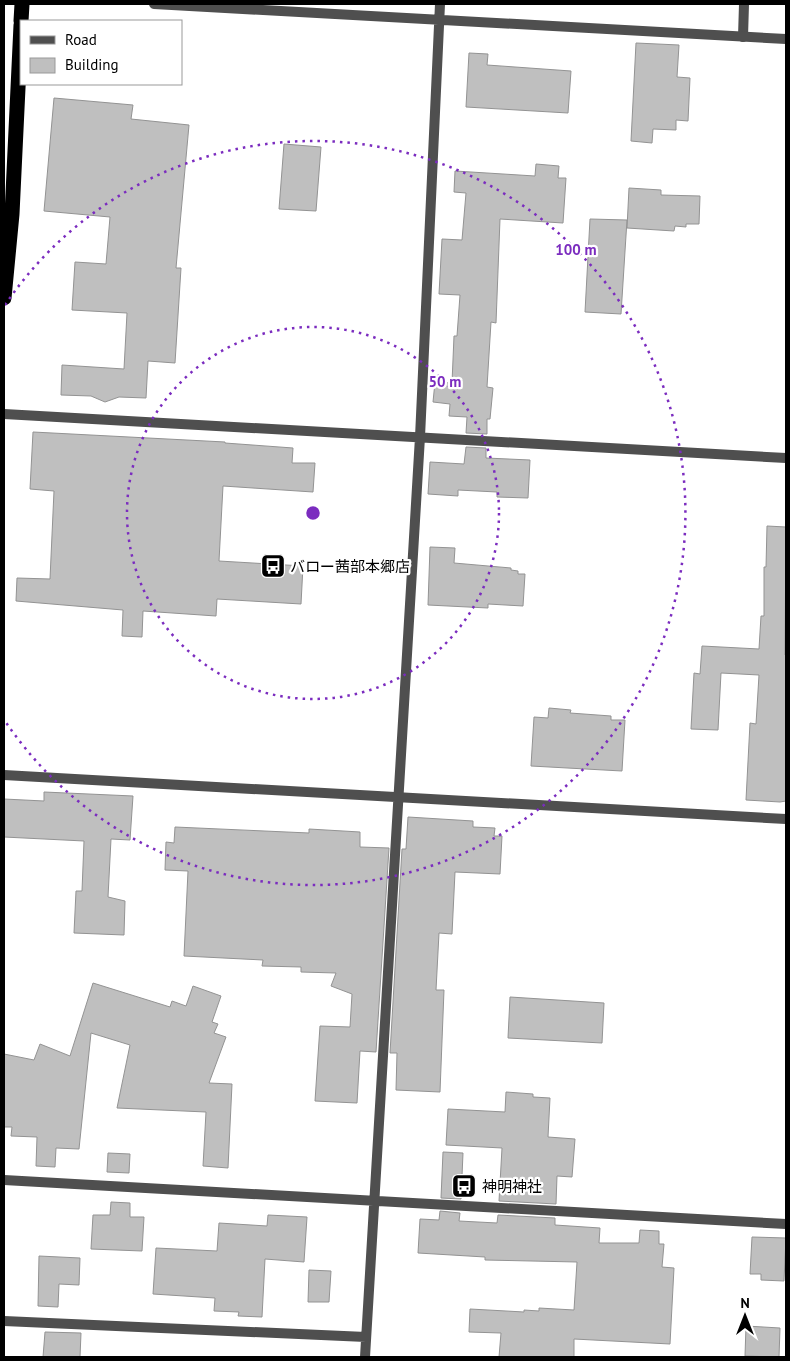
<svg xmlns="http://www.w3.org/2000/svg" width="790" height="1361" font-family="'PT Sans','Noto Sans JP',sans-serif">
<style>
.building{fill:#bfbfbf;stroke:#939393}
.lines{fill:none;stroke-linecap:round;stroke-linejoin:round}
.lane{stroke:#4f4f4f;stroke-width:10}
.street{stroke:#4f4f4f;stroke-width:10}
.highway{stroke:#000;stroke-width:15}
.ring{fill:none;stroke:#7b2cbf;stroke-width:2.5;stroke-dasharray:2.5 5}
.labels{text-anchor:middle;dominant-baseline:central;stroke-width:4.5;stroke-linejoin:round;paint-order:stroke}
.poi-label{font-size:15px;fill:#000;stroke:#fff;text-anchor:start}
.centre{fill:#7b2cbf;stroke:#fff;stroke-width:2.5}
.ring-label{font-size:15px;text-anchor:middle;font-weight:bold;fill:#7b2cbf;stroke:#fff;stroke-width:4.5;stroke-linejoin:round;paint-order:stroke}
</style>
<rect width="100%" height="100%" fill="#fff"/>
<!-- building -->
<path class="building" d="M636,43L679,45L677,77L690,78L688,121L676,120V130L653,129L652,143L631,141Z
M469,53L488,54L487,65L571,71L568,113L466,107Z
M54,98L133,105L131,119L189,125L176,268H181L175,363L148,361L146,398L119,397L105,402L91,396L61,395L62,365L124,369L127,313L72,310L75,262L106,264L110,217L44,211Z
M284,144L321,147L316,211L279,209Z
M536,164L559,166L558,178H566L563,223L500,219L496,323L491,322L487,387L493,388L490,419H487V434L466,433L467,417L449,416L450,404L433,402L435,382L452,383L454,336H457L460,295L439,294L442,239L462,240L466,193L454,192L455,171L535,176Z
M629,188L661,190V195L700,196L699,224H686V227L675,226L674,231L627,228Z
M590,219L627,220L621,314L585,312Z
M33,432L225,442V443L293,448L292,463H315L313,492L223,486L219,561L303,566L301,604L217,599L216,616L143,611L142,637L122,636L123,610L16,601L17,578L50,579L54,491L30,489Z
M466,447L486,448V458L530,460L528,498L497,497V492L458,490V496L428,494L430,462L464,464Z
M767,526L786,527L785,655H786V801L780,802L746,800L750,723L756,724L759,675L721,673L718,730L691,729L694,673L700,674L702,646L759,649L761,616H764V567H766Z
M430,547L455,548L454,563L511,568V570L518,571V574H525L523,606L488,604V608L428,605Z
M549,708L571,710L570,713L611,716V720H625L622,771L531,766L534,717L548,718Z
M44,792L133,796L130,840L111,839L108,897L125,901L124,935L74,933L76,891H82L84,841L4,837V799L44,801Z
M408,817L473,821V827L495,828L494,836H502L500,874L455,872L452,934L439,933L436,990H444L440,1092L396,1090L397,1053H390L402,849H406Z
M175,827L309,833V829L360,832V847L389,848L376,1052L360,1051L357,1103L315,1101L320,1026L350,1027L352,994L331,986L336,973L301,972V967L262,966L263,960L184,956L188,871L165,870L166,842L174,843Z
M93,983L170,1007L172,1001L186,1006L193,986L221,996L212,1022L218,1024L214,1033L226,1037L209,1083L232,1084L228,1168L203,1166L206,1112L117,1108L130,1045L91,1033L79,1149L56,1148L55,1167L36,1166L37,1137L11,1136L12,1127H4V1054L34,1060L40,1044L70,1056Z
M510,997L604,1003L602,1043L508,1038Z
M506,1092L533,1094V1097L550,1098L548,1137L575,1139L572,1177L557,1176L556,1204L499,1201L502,1148L446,1145L448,1109L505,1112Z
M443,1152L463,1153L461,1199L441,1198Z
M108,1153L130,1154L129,1173L107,1172Z
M111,1202L130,1203V1217H144L142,1251L91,1249L93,1215H110Z
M440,1211L460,1213L459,1221L497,1223L498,1215L555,1218V1225L600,1228L599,1243H639L640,1230L659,1231V1244H664L662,1267L674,1268L670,1344L574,1339V1357H499L501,1333L469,1332L470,1309L524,1312V1310L539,1311V1308L574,1310L577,1262L485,1260V1257L418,1253L420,1219L439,1220Z
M268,1215L307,1217L304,1262L265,1259L262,1317L238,1316L239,1312L214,1311L215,1298L153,1294L156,1248L217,1251L219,1223L267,1226Z
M752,1237L786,1238L784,1281L761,1280V1274H750Z
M39,1256L80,1258L79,1285L59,1284L58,1307L38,1306Z
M309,1270L331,1271L329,1302H308Z
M746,1326L780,1328L779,1357L745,1356Z
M45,1332L81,1333L80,1357H43Z"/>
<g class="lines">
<!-- lane -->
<path class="lane" d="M743,37L744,4"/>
<!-- street -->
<path class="street" d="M154,4L786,39
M4,414L786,458
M4,775L786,819
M4,1180L786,1224
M4,1321L366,1337
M365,1357L420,437L440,4"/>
<!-- highway -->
<path class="highway" d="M21,21L22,4
M4,298L12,214L21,25"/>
</g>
<!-- distance rings -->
<g class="ring">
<circle cx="313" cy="513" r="186"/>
<path d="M5 305A372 372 0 1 1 5 721"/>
</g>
<!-- icons -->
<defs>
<symbol id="bus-square" viewBox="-11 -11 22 22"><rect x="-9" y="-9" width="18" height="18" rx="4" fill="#000" stroke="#fff"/><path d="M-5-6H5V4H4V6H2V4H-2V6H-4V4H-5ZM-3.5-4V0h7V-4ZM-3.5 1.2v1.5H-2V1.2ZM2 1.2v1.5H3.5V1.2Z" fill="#fff"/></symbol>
</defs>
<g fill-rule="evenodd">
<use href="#bus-square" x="259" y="552" width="28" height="28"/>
<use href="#bus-square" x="450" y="1172" width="28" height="28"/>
</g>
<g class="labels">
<!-- poi labels -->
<g class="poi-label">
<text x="290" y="566">バロー茜部本郷店</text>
<text x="482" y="1186">神明神社</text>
</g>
</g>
<circle cx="313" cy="513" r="8" class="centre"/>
<g class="ring-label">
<text x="576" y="255">100 m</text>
<text x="445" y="387">50 m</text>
</g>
<!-- border -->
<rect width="790" height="1361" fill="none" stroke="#000000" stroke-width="10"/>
<!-- legend -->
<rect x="20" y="20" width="162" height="65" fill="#ffffff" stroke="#999999"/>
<rect x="30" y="36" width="25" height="8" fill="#4f4f4f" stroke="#999999"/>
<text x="65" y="45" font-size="15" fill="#000000">Road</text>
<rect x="30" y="58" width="25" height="15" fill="#bfbfbf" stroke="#999999"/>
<text x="65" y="70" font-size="15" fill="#000000">Building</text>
<!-- north arrow -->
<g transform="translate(745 1316)" stroke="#ffffff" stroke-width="4" paint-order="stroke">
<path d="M0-4L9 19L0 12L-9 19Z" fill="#000000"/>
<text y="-8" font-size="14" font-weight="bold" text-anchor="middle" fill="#000000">N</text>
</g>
</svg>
